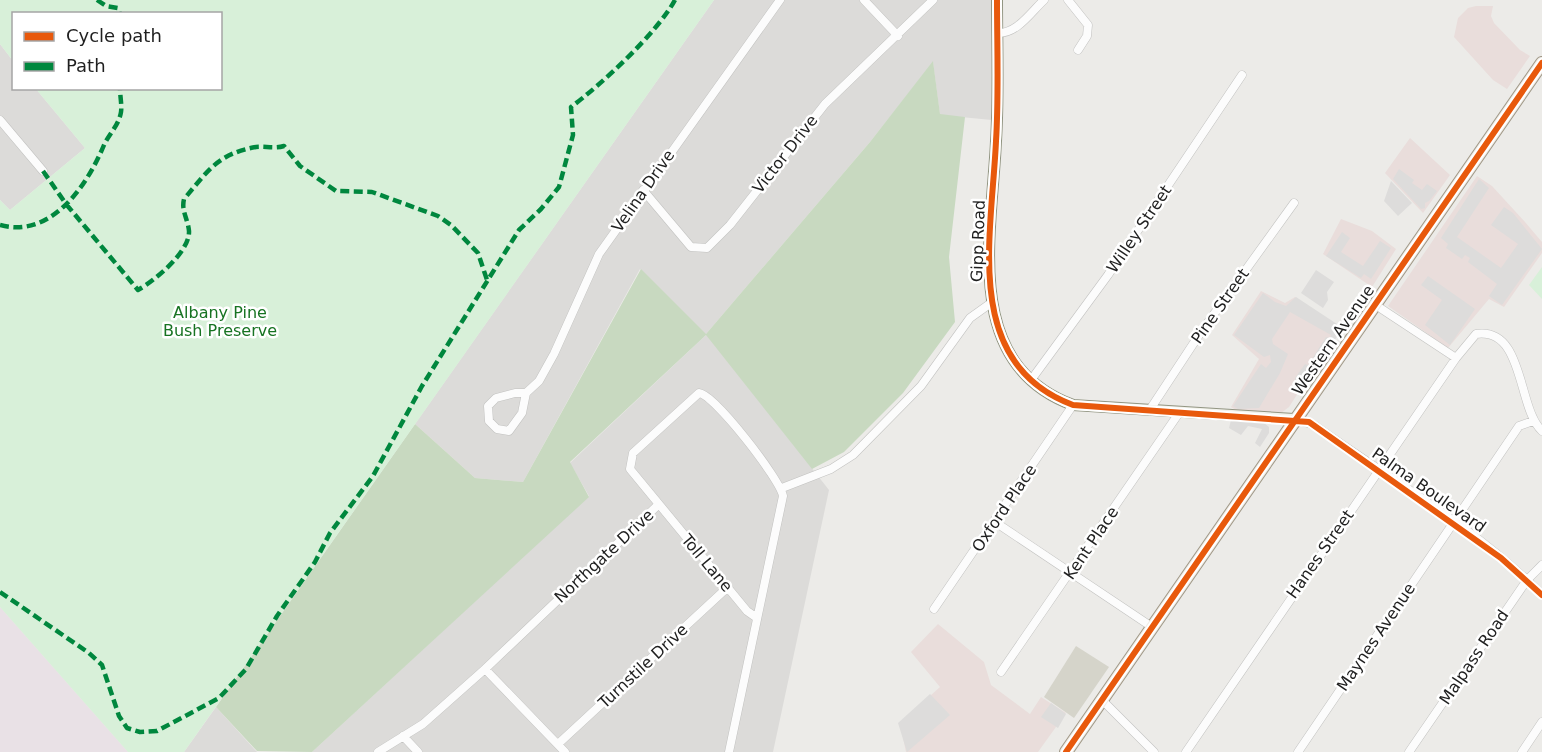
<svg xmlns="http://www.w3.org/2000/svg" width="1542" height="752" font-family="'DejaVu Sans',sans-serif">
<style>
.residential{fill:#dcdbd9}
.commercial{fill:#e9dddb}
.industrial{fill:#e9e1e6}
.construction{fill:#d5d4ca}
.forest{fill:#c8d9c0}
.park{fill:#d8f0d9}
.parking{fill:#dddcdb}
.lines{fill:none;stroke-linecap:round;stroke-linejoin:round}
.street-casing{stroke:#c2c2c0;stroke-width:9}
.secondary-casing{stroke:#929582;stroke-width:12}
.primary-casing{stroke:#a09887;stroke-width:14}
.street{stroke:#fcfcfc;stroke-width:8}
.secondary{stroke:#f2f2eb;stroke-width:10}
.primary{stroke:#efece6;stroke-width:12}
.quiet{stroke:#00873e;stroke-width:4.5;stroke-dasharray:9 4.5;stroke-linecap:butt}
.cycleway-casing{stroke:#fff;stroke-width:10}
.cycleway{stroke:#e8590c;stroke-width:6}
.labels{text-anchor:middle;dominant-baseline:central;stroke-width:5;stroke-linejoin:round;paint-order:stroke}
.street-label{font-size:16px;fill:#1f1f1f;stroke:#fff}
.park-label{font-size:16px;fill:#177322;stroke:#fff}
</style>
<rect width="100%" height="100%" fill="#ecebe8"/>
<!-- residential -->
<path class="residential" d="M714,0H992V120L940,115L933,62L870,142L706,334L829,490L773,752H312L589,496L570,463L706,335L640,269L523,482L475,478L415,424Z
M0,44L13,61L14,88L36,89L85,148L10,210L0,200Z
M216,707L257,752H184Z"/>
<!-- commercial -->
<path class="commercial" d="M1476,6H1493L1491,16L1494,23L1520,50L1530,56L1507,89L1493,80L1454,37L1458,18L1468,8Z
M1410,138L1450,175L1423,213L1385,173Z
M1477,176L1492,186L1525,222L1542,242V253L1504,307L1489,299L1448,348L1388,306Z
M1341,219L1372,231L1396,249L1372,287L1323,254Z
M1261,291L1285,303L1295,297L1340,328L1289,407L1281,413L1238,411L1231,407L1259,359L1232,335Z
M938,624L984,662L991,685L1030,714L1041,697L1066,713L1038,752H906L900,723L940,687L911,652Z"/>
<!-- industrial -->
<path class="industrial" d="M0,607L128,752H0Z"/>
<!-- construction -->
<path class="construction" d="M1076,646L1109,667L1074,718L1044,697Z"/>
<!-- forest -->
<path class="forest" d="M933,61L940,114L965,117L949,257L955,322L903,393L844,452L812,469L706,335L570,462L589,497L312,752L257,751L216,707L415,424L475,478L523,482L641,269L706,334L870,142Z"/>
<!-- park -->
<path class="park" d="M0,0H714L184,752H128L0,607V200L10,210L85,148L36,89L220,88V14H14L13,61L0,44Z
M1542,267V299L1529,285Z"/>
<!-- parking -->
<path class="parking" d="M1399,169L1414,180L1412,183L1422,190L1427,184L1437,191L1429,201L1425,203V208L1421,209L1393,179Z
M1479,179L1489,188L1457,237L1501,268L1518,244L1491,225L1504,207L1513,213L1542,249L1502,305L1489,296L1497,284L1468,262L1470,258L1465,255L1462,259L1446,248L1448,244L1441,238Z
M1391,181L1412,203L1398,216L1384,201Z
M1342,232L1350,238L1341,252L1363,266L1380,241L1391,248L1371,279L1364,274L1361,278L1326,256Z
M1316,270L1334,282L1327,292L1328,300L1323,308L1301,293Z
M1428,276L1475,309L1450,345L1425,325L1442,300L1421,285Z
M1263,293L1275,302L1286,306L1296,297L1343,328L1300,390L1296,388L1295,378L1305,364L1308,365L1326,337L1330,338L1331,335L1290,312L1272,339L1273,344L1288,354L1280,373L1259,408L1238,409L1233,406L1261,364L1266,368L1271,362L1270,355L1264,357L1234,335Z
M1231,420L1264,423L1269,427V433L1260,447L1255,443L1262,429L1248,426L1241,435L1229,428Z
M930,694L950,715L907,752L898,723Z
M1051,703L1066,714L1058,728L1041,717Z"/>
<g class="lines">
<defs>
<path id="street" d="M864,0L898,36
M1068,0L1088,25L1087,36L1078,50
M997,33C1017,34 1030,13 1044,0
M0,120L43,171
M643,190L691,247L707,248L730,225L825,104L933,0
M1374,304L1456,358
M1031,380L1108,275L1242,75
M515,393H526L522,413L509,431L497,429L489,421L488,406L496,398Z
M526,393L539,381L554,354L599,254L780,0
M1149,411L1201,332L1294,203
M1294,419L1314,425C1388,478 1479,530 1542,595
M782,488L831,469L853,455L921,386L970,318L991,303
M995,522L1152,627
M934,609L1073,405
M485,669L565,752
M1001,672L1179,413
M1102,700L1154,752
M403,736L418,752
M558,744L728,587
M378,752L423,724L485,669L658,505
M729,752L783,496C780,479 714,394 699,393L633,453L630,469L747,611L757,618
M1186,752L1456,358L1476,334C1525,327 1517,408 1542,431
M1298,752L1519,426L1533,421
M1409,752L1527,580L1542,565
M1522,752L1542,722"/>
<path id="secondary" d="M997,0C997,47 999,94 996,141C992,234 961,364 1073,405L1294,419"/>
<path id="primary" d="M1066,752L1542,63"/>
</defs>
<!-- street casing -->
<use href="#street" class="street-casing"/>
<!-- secondary casing -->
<use href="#secondary" class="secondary-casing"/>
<!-- primary casing -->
<use href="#primary" class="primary-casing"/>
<!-- street -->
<use href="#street" class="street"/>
<!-- secondary -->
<use href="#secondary" class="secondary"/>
<!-- primary -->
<use href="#primary" class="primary"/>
<!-- quiet -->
<path class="quiet" d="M97,0L106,6L118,8L120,14
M43,171L66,204L138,290C154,281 190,252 189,231C188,219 181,211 184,199C208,171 217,154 256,147C265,146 274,149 284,146L300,166L336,191L372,192L438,216L451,225L478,253L487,280
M0,225C51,239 87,186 104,145C109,134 119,125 121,112C122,105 120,96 120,88
M0,592L89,653L102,665L119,716L127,728L140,732L157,731L219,698L246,669L277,616L315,562L330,533L373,476L422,386L519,230L541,209L559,187L573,135L571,107C602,84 657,33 675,0"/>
<defs>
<path id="cycleway" d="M997,0C997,47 999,94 996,141C992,234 961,364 1073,405L1309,422L1501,558L1542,595
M1066,752L1542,63"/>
</defs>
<!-- cycleway casing -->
<use href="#cycleway" class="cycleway-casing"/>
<!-- cycleway -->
<use href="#cycleway" class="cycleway"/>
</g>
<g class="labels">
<!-- street labels -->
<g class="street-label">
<text transform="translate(785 154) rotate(-52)">Victor Drive</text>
<text transform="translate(643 191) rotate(-55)">Velina Drive</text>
<text transform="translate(1139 229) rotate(-56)">Willey Street</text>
<text transform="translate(978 241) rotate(-88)">Gipp Road</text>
<text transform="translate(1220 306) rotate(-55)">Pine Street</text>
<text transform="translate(1333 340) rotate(-55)">Western Avenue</text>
<text transform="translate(1429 490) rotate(35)">Palma Boulevard</text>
<text transform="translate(1004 508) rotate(-56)">Oxford Place</text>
<text transform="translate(1091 543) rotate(-56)">Kent Place</text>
<text transform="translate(1320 554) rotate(-55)">Hanes Street</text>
<text transform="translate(604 556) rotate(-43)">Northgate Drive</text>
<text transform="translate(707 563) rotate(50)">Toll Lane</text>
<text transform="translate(1376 637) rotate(-56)">Maynes Avenue</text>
<text transform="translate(1474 657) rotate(-56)">Malpass Road</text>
<text transform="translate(643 666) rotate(-43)">Turnstile Drive</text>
</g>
<!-- park labels -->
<g class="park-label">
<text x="220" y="312">Albany Pine<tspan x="220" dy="18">Bush Preserve</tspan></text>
</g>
</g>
<!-- legend -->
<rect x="12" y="12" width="210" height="78" fill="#ffffff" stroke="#a5a5a5" stroke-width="1.5"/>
<rect x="24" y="32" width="30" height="9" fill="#e8590c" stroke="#a5a5a5" stroke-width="1.5"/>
<text x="66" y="42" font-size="18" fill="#1f1f1f">Cycle path</text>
<rect x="24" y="62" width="30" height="9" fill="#00873e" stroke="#a5a5a5" stroke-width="1.5"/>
<text x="66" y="72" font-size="18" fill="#1f1f1f">Path</text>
</svg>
